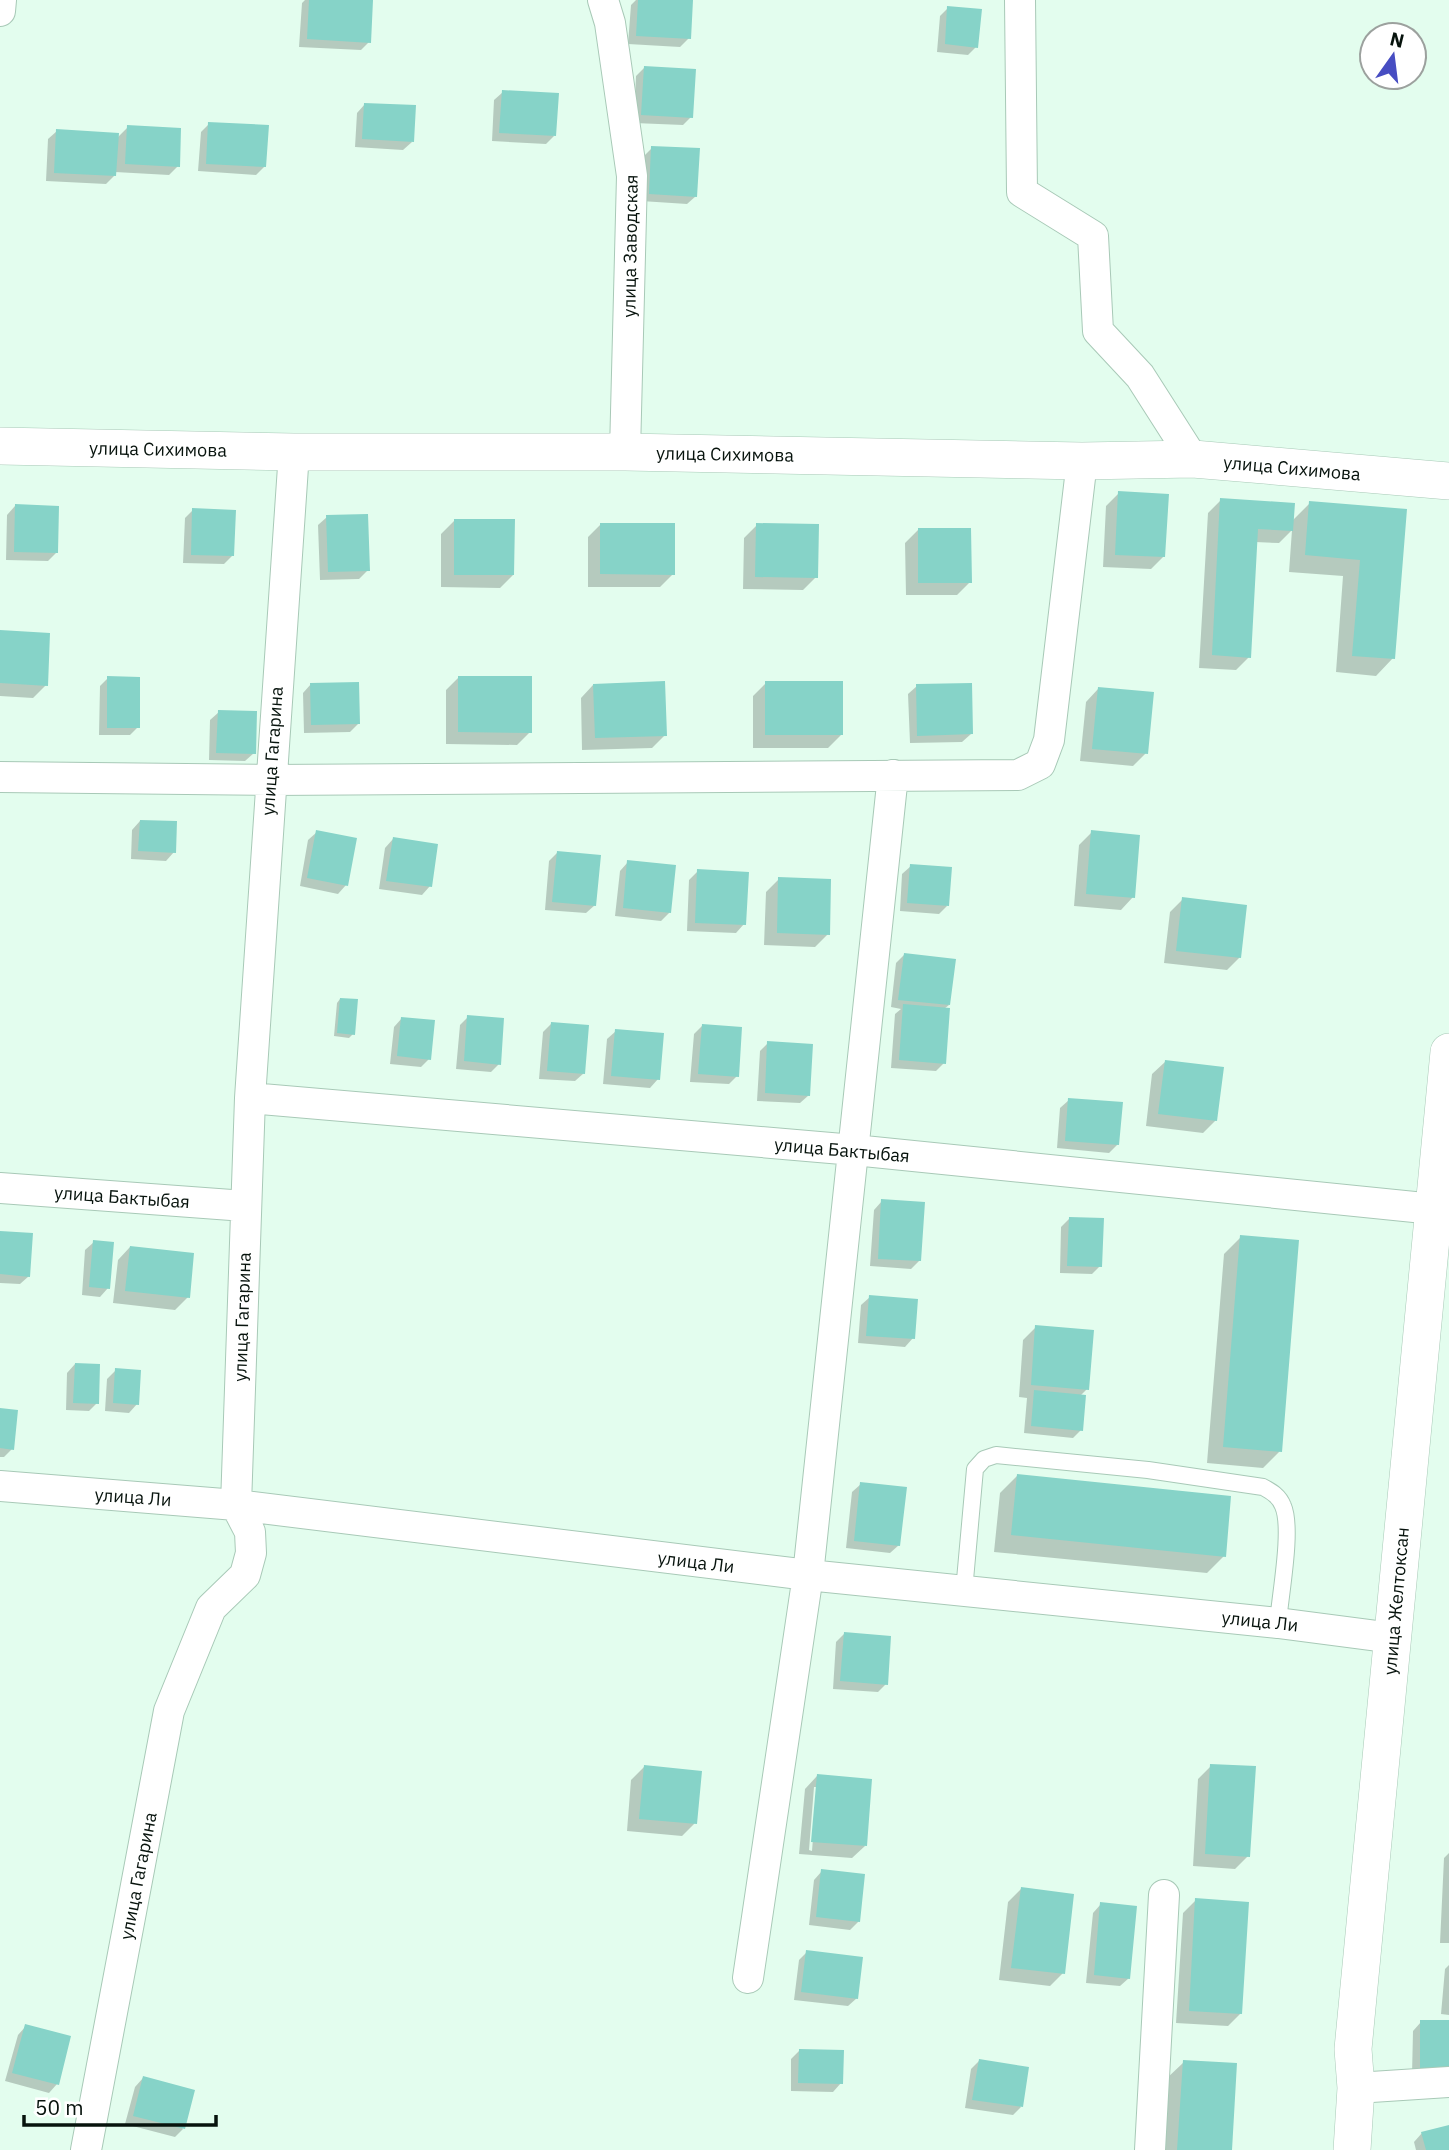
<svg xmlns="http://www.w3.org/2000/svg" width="1449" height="2150" font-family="'IBM Plex Sans',sans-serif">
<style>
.shadow{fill:#0003;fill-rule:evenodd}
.building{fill:#86d3c8}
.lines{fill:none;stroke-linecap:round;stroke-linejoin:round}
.service-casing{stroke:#a8c9b7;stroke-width:18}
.minor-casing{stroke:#a8c9b7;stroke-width:32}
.tertiary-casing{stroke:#a8c9b7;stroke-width:38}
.service{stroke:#fff;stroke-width:16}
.minor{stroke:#fff;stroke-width:30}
.tertiary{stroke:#fff;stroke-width:37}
.labels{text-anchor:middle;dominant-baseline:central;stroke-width:5;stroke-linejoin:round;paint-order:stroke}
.street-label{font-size:18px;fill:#07130d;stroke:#fff}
</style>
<rect width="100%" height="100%" fill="#e3fdee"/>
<!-- shadow -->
<path class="shadow" d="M305,0H371L369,42L361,50L299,47L302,3Z
M636,0H691L689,38L680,47L628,44L631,5Z
M948,8L976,47L968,55L937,52L940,16Z
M645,67L691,117L683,125L634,123L636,76Z
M503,92L554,136L546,144L492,141L494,100Z
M365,104L412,142L403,150L355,147L357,113Z
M209,124L265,166L256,175L198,171L201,132Z
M128,127L178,166L169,175L115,172L114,176L106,184L46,181L48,139L57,131L117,138Z
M652,148L696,196L687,204L641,201L644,156Z
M1119,493L1164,556L1151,569L1103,567L1106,506Z
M1221,500L1292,521L1310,503L1405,511L1393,658L1376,676L1336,672L1343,576L1289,572L1292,530L1279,543L1255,542L1249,657L1236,670L1199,668L1208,513Z
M15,506L56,553L48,561L6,560L7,515Z
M193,510L232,556L224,564L183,563L185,518Z
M327,517L368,570L359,579L320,580L318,525Z
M454,521L513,575L500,588L441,587V534Z
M601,524L673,574L660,587H588V537Z
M757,525L816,577L803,590L743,589L744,538Z
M918,530L970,582L957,595H906L905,543Z
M0,632L46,685L33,698L0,696Z
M459,677L530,732L517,745L446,744V690Z
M108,678L138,727L130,735H99L100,686Z
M766,683L841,735L828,748H753V696Z
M311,684L358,724L350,732L304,733L303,693Z
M593,685L665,735L652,748L582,750L581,698Z
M917,686L971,734L962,742L910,743L908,694Z
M1098,689L1146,753L1133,766L1080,761L1086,702Z
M219,712L254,753L245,761L209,760L210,720Z
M140,821L174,852L166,861L131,859L132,830Z
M317,832L346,885L338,894L300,886L308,840Z
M1092,832L1133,897L1121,910L1074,906L1079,845Z
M393,839L430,886L422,895L379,889L385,848Z
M557,853L595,905L586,913L545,910L549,861Z
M628,862L670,912L661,921L615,916L620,871Z
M911,866L947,906L939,914L900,911L902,874Z
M698,871L744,924L736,933L687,931L689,880Z
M779,879L828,934L815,947L764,945L766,892Z
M1183,899L1240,957L1227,970L1164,963L1170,912Z
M904,955L949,1005L944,1009V1063L936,1071L891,1068L895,1014L901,1009L891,1007L896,963Z
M340,999L353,1034L349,1038L334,1036L337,1003Z
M468,1017L499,1064L491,1072L456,1069L460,1025Z
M402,1018L429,1059L421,1067L390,1064L394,1027Z
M551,1024L584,1073L575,1081L539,1079L543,1032Z
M702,1026L737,1076L729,1084L690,1082L694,1034Z
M616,1031L658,1079L650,1088L603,1084L607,1039Z
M768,1043L809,1095L800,1103L757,1101L760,1051Z
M1165,1062L1216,1120L1203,1133L1146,1126L1152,1074Z
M1069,1100L1118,1144L1109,1153L1057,1148L1060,1108Z
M882,1201L920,1260L911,1269L870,1266L874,1210Z
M1069,1219L1100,1266L1092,1274L1060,1273L1061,1227Z
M0,1232L29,1276L20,1284L0,1283Z
M1241,1237L1280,1451L1263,1468L1207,1463L1224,1254Z
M94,1242L108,1288L100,1297L82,1295L85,1250Z
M130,1247L188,1297L175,1310L113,1303L118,1260Z
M870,1297L913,1338L905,1347L858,1343L861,1305Z
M1036,1327L1087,1389L1080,1396L1081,1430L1073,1438L1024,1433L1027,1398L1019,1397L1023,1340Z
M75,1364L97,1403L89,1411L66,1410L67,1373Z
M116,1370L137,1404L129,1413L105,1411L107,1379Z
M0,1410L12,1449L4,1457H0Z
M1017,1476L1224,1556L1207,1573L994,1552L1000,1493Z
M861,1484L899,1545L890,1553L846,1548L852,1492Z
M844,1634L886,1684L878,1692L833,1689L836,1642Z
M1211,1766L1248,1856L1235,1869L1193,1866L1198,1779Z
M644,1767L695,1823L682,1836L627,1831L631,1780Z
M817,1776L865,1846L852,1858L799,1854L805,1789ZM814,1787H817L812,1851L809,1850Z
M1449,1853V1943H1440L1444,1858Z
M822,1871L859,1921L850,1930L809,1925L814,1880Z
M1021,1889L1063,1973L1050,1986L999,1980L1008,1902Z
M1196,1900L1241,2013L1228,2026L1176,2023L1183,1913Z
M1101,1904L1129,1978L1120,1986L1086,1983L1093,1913Z
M807,1952L857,1998L848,2006L794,2000L799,1960Z
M1449,1965V2015L1441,2014L1445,1969Z
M1421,2022H1449V2075H1412L1413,2031Z
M26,2026L57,2084L49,2093L5,2081L18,2035Z
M800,2050L841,2083L833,2092L791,2091V2059Z
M979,2061L1021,2107L1013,2115L965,2108L971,2069Z
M1184,2062L1230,2150H1162L1166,2079Z
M143,2078L183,2129L175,2137L125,2124L135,2087Z
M1449,2127V2150H1416L1414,2142L1422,2133Z"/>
<!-- building -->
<path class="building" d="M309,0H373L371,43L307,39Z
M638,0H693L691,39L636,36Z
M947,6L982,9L978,48L945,44Z
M644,66L696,69L693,118L641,115Z
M502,90L559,93L556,136L499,133Z
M364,103L416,105L414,142L362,139Z
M208,122L269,125L266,167L206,164Z
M127,125L181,128L180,167L125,164Z
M56,129L119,133L116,176L54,173Z
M651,146L700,148L697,197L649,194Z
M1118,491L1169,494L1165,557L1115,555Z
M1220,498L1295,503L1293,531L1258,529L1251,658L1212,655Z
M1309,501L1407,509L1395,659L1352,656L1360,560L1305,555Z
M15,504L59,506L58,553L14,552Z
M192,508L236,510L234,556L191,555Z
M368,514L370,571L328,572L326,515Z
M454,519H515L514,575H454Z
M600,523H675V575L600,574Z
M756,523L819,524L818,578L755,577Z
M918,528H971L972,583H918Z
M0,630L50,633L48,686L0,683Z
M107,676L140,677V728H107Z
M458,676H532V733L458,732Z
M665,681L667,736L595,738L593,684Z
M765,681H843V735H765Z
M359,682L360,724L311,725L310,683Z
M972,683L973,734L917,736L916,684Z
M1098,687L1154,692L1148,754L1092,749Z
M218,710L257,711L256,754L216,753Z
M140,820L177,821L176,853L138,851Z
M316,830L357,838L348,886L307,878Z
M1091,830L1140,835L1135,898L1086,894Z
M393,837L438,844L432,887L386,881Z
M557,851L601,855L596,906L552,902Z
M627,860L676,865L671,913L623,908Z
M910,864L952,867L949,906L907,903Z
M697,869L749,872L746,925L695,923Z
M778,877L831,879L830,935L777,933Z
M1182,897L1247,905L1241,958L1176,951Z
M904,953L956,959L950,1005L898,1000Z
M340,998L358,999L355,1035L337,1033Z
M903,1004L950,1008L946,1064L899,1060Z
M467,1015L504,1018L501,1065L464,1061Z
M401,1017L435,1020L431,1060L397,1056Z
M551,1022L589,1025L585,1074L547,1071Z
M702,1024L742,1027L739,1077L698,1074Z
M615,1029L664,1033L660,1080L611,1076Z
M767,1041L813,1044L810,1096L765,1093Z
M1165,1060L1224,1067L1217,1121L1158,1114Z
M1068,1098L1123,1102L1119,1145L1065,1141Z
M881,1199L925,1202L921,1261L878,1259Z
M1069,1217L1104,1218L1102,1267L1067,1266Z
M0,1231L33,1233L30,1277L0,1274Z
M1240,1235L1299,1240L1282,1452L1223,1447Z
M93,1240L114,1242L110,1289L89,1287Z
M130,1246L194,1253L190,1298L125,1291Z
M869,1295L918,1299L915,1339L866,1336Z
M1035,1325L1094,1330L1089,1390L1031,1385Z
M75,1363L100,1364L99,1404L73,1403Z
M115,1368L141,1370L139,1405L113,1403Z
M1034,1390L1086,1395L1083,1431L1031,1426Z
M0,1408L18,1410L14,1450L0,1448Z
M1017,1474L1231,1496L1226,1557L1011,1535Z
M860,1482L907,1487L900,1546L854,1541Z
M844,1632L891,1636L888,1685L840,1681Z
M1210,1764L1256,1766L1250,1857L1205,1854Z
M644,1765L702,1771L697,1824L639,1819Z
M817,1774L872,1779L867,1846L811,1842Z
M821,1869L865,1874L860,1922L816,1917Z
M1021,1887L1074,1894L1065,1974L1011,1968Z
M1195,1898L1249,1902L1242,2014L1189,2011Z
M1100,1902L1137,1906L1130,1979L1094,1975Z
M806,1950L863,1957L858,1999L801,1992Z
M1420,2020H1449V2068H1420Z
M25,2024L71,2036L59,2085L12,2073Z
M799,2049L844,2050L843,2084L798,2083Z
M979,2059L1029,2067L1023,2107L972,2100Z
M1183,2060L1237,2063L1232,2150H1177Z
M143,2076L195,2090L185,2129L133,2116Z
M1449,2125V2150H1426L1421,2132Z"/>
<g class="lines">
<defs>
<path id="service" d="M964,1591L975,1469L984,1459L996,1455L1148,1470L1263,1487C1272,1492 1279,1496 1283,1506C1293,1529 1280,1595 1278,1623"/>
<path id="minor" d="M603,0L610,23L632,176L625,452
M1020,0L1022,192L1093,236L1098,331L1140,376L1193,459
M0,11L1,0
M0,777L270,780L1018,775L1040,764L1049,740L1082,461
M250,1098L854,1150L1434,1209
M0,1188L245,1206
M0,1486L236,1505L808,1575L1278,1623L1393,1638
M748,1978L808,1575L893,775
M1356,2088L1449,2082
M86,2150L169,1711L211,1608L245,1575L251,1553L250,1532L236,1505L250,1098L294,452
M1150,2150L1164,1895"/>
<path id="tertiary" d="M0,446L294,452H625L1082,461L1193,459L1449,481
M1352,2150L1356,2088L1353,2049L1449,1052"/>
</defs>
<!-- service casing -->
<use href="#service" class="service-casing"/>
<!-- minor casing -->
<use href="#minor" class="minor-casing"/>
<!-- tertiary casing -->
<use href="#tertiary" class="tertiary-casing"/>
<!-- service -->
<use href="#service" class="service"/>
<!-- minor -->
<use href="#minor" class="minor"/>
<!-- tertiary -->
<use href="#tertiary" class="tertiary"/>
</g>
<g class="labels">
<!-- street labels -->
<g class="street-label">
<text transform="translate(630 246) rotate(-89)">улица Заводская</text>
<text transform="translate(158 449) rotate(1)">улица Сихимова</text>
<text transform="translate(725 454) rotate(1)">улица Сихимова</text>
<text transform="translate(1292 468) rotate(5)">улица Сихимова</text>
<text transform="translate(272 751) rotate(-86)">улица Гагарина</text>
<text transform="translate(842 1150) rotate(5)">улица Бактыбая</text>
<text transform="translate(122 1197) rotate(4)">улица Бактыбая</text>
<text transform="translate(242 1317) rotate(-88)">улица Гагарина</text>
<text transform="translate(133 1497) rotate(4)">улица Ли</text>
<text transform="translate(696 1562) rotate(7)">улица Ли</text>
<text transform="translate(1396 1601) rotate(-85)">улица Желтоксан</text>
<text transform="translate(1260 1621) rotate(6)">улица Ли</text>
<text transform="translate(138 1876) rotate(-79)">улица Гагарина</text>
</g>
</g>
<!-- north arrow -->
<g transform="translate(1393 56) rotate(14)"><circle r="33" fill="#ffffff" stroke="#9ca19e" stroke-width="2"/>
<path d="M0-5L12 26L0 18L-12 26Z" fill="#474dc2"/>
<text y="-10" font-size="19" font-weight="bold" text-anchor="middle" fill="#07130d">N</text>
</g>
<!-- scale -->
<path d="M24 2115v10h192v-10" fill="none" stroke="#07130d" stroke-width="3.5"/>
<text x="35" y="2115" font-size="21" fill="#07130d" stroke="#ffffff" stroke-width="5" paint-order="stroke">50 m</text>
</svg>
